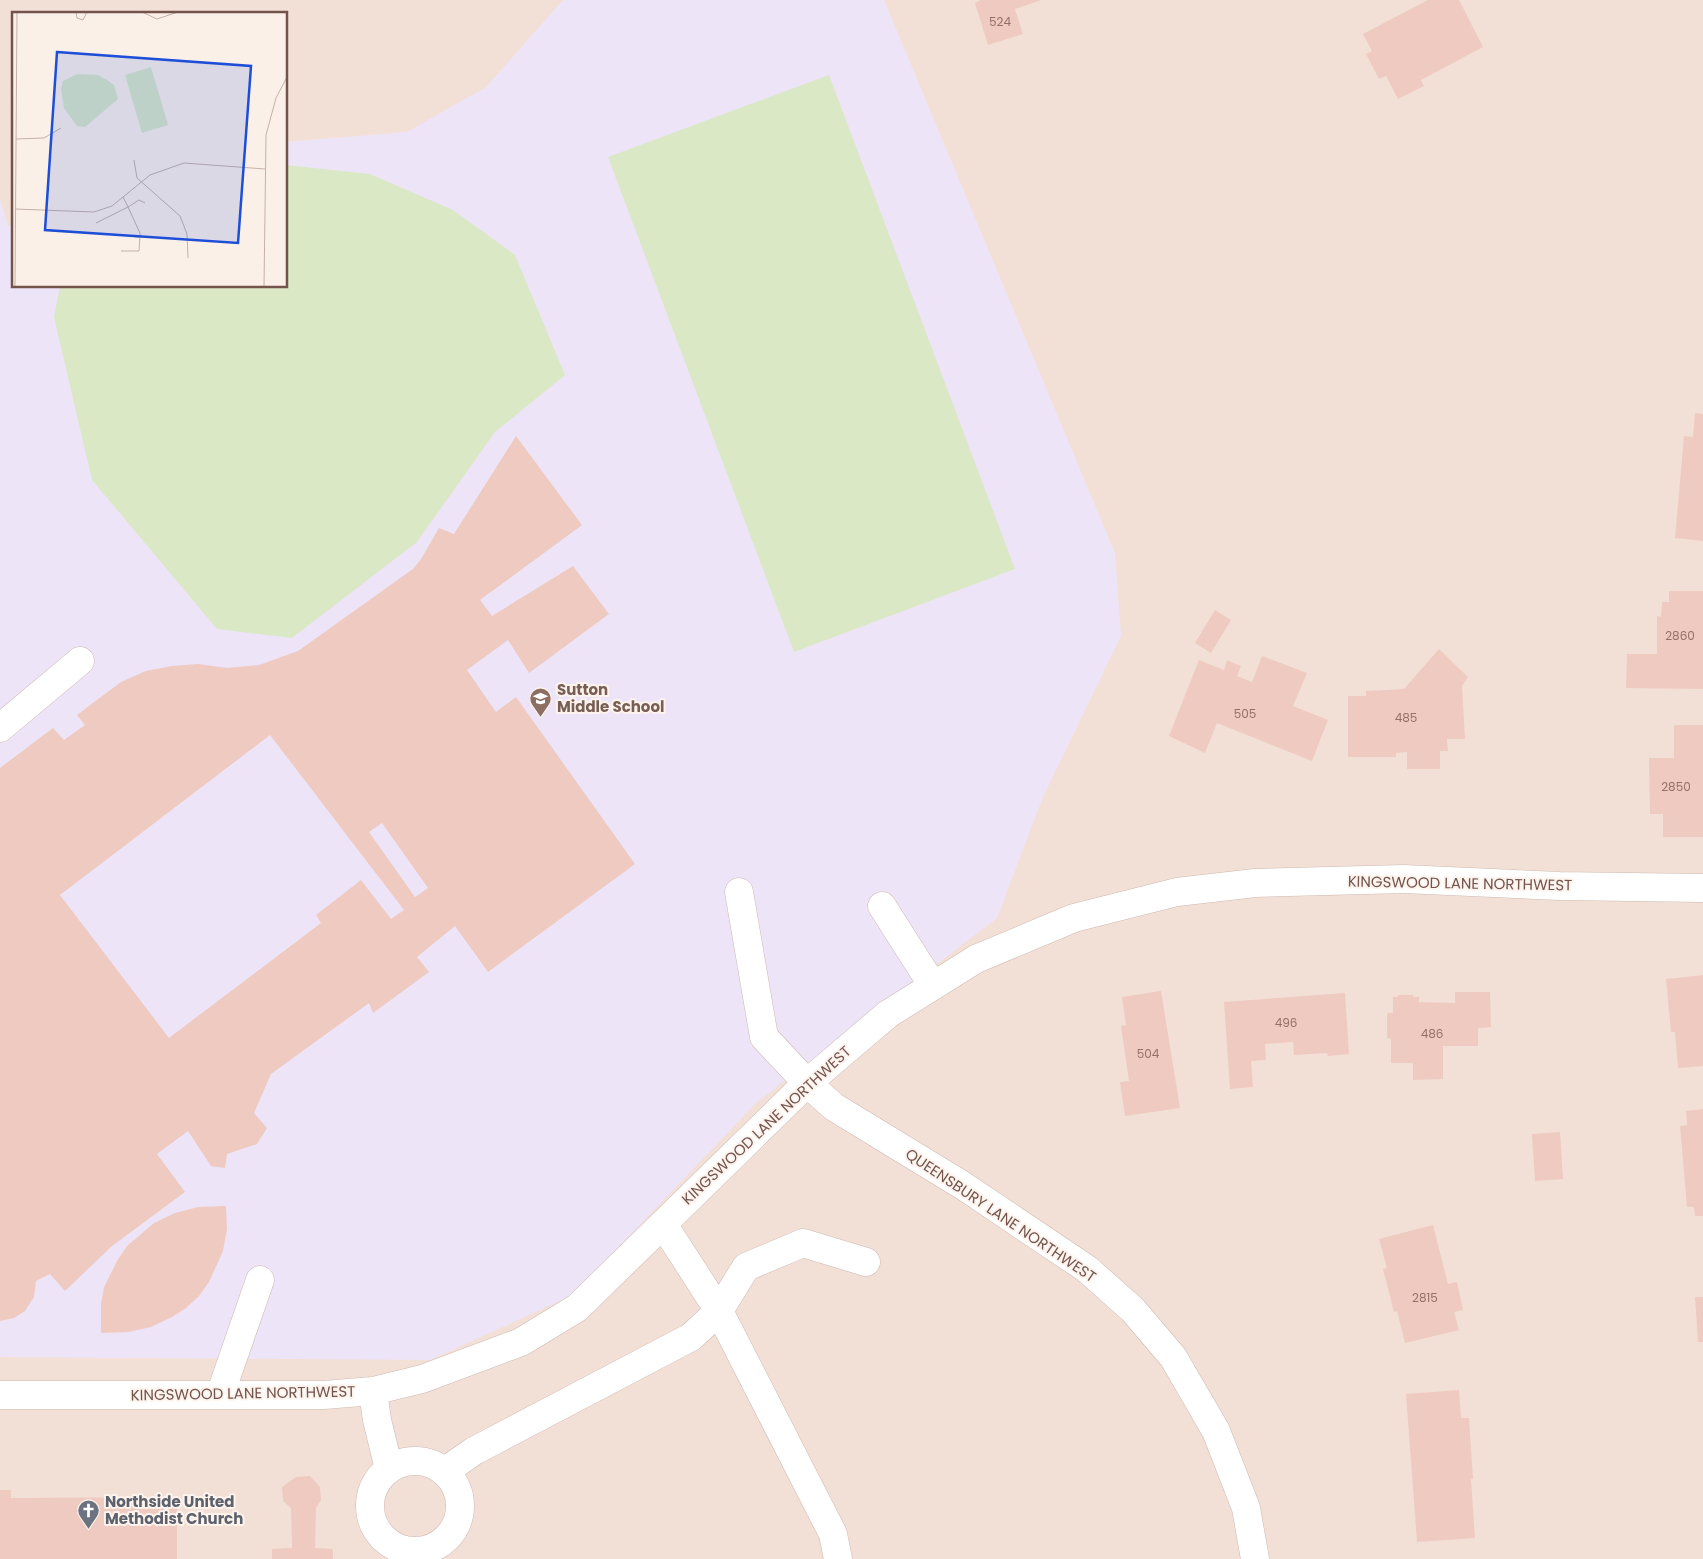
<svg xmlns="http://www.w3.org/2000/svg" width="1703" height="1559" font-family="Poppins,sans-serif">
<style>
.residential{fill:#f2e0d6;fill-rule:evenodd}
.education{fill:#ede4f8}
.green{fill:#dae8c6}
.building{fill:#efcac0;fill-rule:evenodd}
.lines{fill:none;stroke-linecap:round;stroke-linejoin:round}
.minor-casing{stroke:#cfb8b1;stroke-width:29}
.minor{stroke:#fff;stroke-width:28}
.labels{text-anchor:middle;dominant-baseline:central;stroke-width:4;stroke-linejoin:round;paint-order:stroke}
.number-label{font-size:12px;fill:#93716a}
.education-label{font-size:15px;font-weight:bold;fill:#785e54;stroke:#fef4ed;text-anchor:start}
.street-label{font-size:15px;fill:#74534d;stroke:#fef4ed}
.worship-label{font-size:15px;font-weight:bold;fill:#5b616d;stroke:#fef4ed;text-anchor:start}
.inset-road{fill:none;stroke:#c5b1a9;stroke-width:1}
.view{fill:#1d4ed8;fill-opacity:0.15;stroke:#1d4ed8;stroke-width:2.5}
.inset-edge{fill:none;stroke:#74534d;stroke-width:2.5}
</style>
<rect width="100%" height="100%" fill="#fbf0e7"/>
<!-- residential -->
<path class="residential" d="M0,0H1703V1559H0ZM14,14H286V286H14Z"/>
<!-- education -->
<path class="education" d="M563,0H884L1115,553L1121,636L1043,797L997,918L757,1102L573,1295L430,1360L0,1357V199L8,225H14V286H286V142L407,132L486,87Z"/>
<!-- green -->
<path class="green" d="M829,75L1015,569L794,652L608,157Z
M286,165L370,174L453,210L515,255L565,375L495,432L417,542L292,638L217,629L92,480L54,317L60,286H286Z"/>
<!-- building -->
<path class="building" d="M981,0H1041L1015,9L1023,34L988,45L975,3Z
M1428,0H1459L1483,47L1421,80L1424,86L1398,99L1386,76L1379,79L1366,54L1372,51L1363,34Z
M1695,413L1703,414V541L1675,538L1684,436L1693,437Z
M516,436L582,525L480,600L492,616L573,566L609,614L529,673L508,640L467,670L496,712L516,697L635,864L488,972L455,926L417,957L429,972L373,1013L369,1003L271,1074L254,1113L267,1128L257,1144L227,1154L225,1168L211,1166L188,1131L157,1154L185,1192L112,1246L65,1291L50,1274L36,1281L34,1297L25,1311L14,1318L0,1321V768L53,728L64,740L85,725L77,715L121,682L146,671L172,666L198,664L227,668L259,665L298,651L413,569L421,559L439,528L454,534ZM270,735L404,910L391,919L361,880L316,915L321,923L169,1038L60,895ZM382,823L428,888L415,897L369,832Z
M1669,591H1703V689L1626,688L1627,654H1657V616L1661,617L1662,602H1669Z
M1215,610L1231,620L1211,653L1195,643Z
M1439,649L1468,677L1462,686L1465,739H1447L1448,751H1440V769H1407V752L1396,753V757H1348V696H1366V691L1404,689Z
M1262,656L1307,673L1293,706L1328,720L1312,761L1217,723L1205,753L1169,736L1199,660L1224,670L1227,660L1241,666L1237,676L1252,682Z
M1674,725H1703V837H1663V814H1650L1649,758H1674Z
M1703,975V1066L1678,1068L1675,1032H1671L1666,979Z
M1161,991L1180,1108L1125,1116L1120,1082L1129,1081L1121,1026L1126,1025L1122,997Z
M1455,992H1490L1491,1027L1478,1028V1046H1443V1079L1413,1080V1063H1391V1039L1387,1038V1013H1393V997H1398V995H1413V997H1419V1002L1455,1003Z
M1345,993L1349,1054L1328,1056L1327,1053L1294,1055L1293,1042L1265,1044L1266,1060L1251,1061L1253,1087L1230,1089L1224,1002Z
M1703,1109V1216H1695L1694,1207H1687L1680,1126L1687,1125L1686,1111Z
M1560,1132L1563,1179L1535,1181L1532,1134Z
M226,1206L227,1229L223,1251L209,1282L199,1296L186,1308L172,1317L151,1327L128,1332L101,1333V1304L104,1287L117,1261L127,1246L154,1223L175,1213L198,1207Z
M1433,1225L1448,1284L1457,1282L1463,1310L1454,1312L1459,1330L1405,1343L1397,1311L1394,1312L1383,1269L1387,1268L1379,1239Z
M1695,1297H1703V1342H1698Z
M1459,1390L1461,1418H1469L1473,1479H1471L1475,1538L1417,1542L1406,1394Z
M310,1476L320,1487L321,1500L316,1508L315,1548L333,1549V1559H272V1549L292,1548L291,1508L283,1501L282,1487L296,1477Z
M0,1490H11V1498L177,1497V1559H0Z"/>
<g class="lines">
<defs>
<path id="minor" d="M0,728L80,661
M739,892L764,1037L807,1083L834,1107L962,1185L1087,1269L1133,1310L1173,1357L1216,1431L1246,1508L1255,1559
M882,906L933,986
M373,1391L377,1420L389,1469
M0,1395H324L373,1391L422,1379L521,1342L577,1308L807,1083L888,1014L976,959L1074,918L1177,892L1255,883L1404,879L1559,886L1703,888
M220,1395L260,1280
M370 1506a45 45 0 1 1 90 0a45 45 0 1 1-90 0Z
M444,1472L474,1451L691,1337L719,1311L663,1224
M838,1559L833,1534L719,1311L746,1267L803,1243L866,1262"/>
</defs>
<!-- minor casing -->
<use href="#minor" class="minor-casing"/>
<!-- minor -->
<use href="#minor" class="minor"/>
</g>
<!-- icons -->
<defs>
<symbol id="school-pin" viewBox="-11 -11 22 30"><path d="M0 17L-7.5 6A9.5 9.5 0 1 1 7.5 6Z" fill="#8d6e63" stroke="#fef4ed"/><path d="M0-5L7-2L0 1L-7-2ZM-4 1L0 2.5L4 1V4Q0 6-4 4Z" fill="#fff"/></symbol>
<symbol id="church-pin" viewBox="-11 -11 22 30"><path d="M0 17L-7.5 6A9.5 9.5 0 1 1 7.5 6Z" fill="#6b7280" stroke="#fef4ed"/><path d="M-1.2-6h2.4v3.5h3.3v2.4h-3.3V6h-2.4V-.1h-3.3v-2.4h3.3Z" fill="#fff"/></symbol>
</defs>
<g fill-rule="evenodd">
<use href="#school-pin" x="528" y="686" width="25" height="34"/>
<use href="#church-pin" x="76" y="1498" width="25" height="34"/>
</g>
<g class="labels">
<!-- number labels -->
<g class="number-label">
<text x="1000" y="21">524</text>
<text x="1680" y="635">2860</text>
<text x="1245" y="713">505</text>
<text x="1406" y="717">485</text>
<text x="1676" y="786">2850</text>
<text x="1286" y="1022">496</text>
<text x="1432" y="1033">486</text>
<text x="1148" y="1053">504</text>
<text x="1425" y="1297">2815</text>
</g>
<!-- education labels -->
<g class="education-label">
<text x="557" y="689">Sutton<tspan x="557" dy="17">Middle School</tspan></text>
</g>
<!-- street labels -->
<g class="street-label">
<text transform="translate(1460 883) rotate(1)">KINGSWOOD LANE NORTHWEST</text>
<text transform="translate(766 1125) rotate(-43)">KINGSWOOD LANE NORTHWEST</text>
<text transform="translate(1001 1215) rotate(34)">QUEENSBURY LANE NORTHWEST</text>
<text transform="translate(243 1393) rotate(-1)">KINGSWOOD LANE NORTHWEST</text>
</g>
<!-- worship labels -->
<g class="worship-label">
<text x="105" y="1501">Northside United<tspan x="105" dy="17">Methodist Church</tspan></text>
</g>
</g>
<!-- overview -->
<g transform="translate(12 12)">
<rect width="275" height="275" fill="#fbf0e7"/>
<path d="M139,55L156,113L130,121L113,63ZM65,62L86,63L95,68L102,73L106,87L73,115L65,114L52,96L49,77L51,69Z" fill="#dae8c6"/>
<path class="inset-road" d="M64,0L65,6L71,8L75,0M130,0L145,7L166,0M4,127L32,126L49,116M122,148L125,166L168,204L175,222L176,246M3,197L82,200L100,194L138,163L172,151L253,157M84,211L116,195L111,185M123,225H128V221L116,195L127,188L133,191M109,239H127L128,225M3,275L5,0M252,275L254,123L264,86L275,65"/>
<path class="view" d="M45,40L239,54L226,231L33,218Z"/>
<rect width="275" height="275" class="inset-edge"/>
</g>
</svg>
